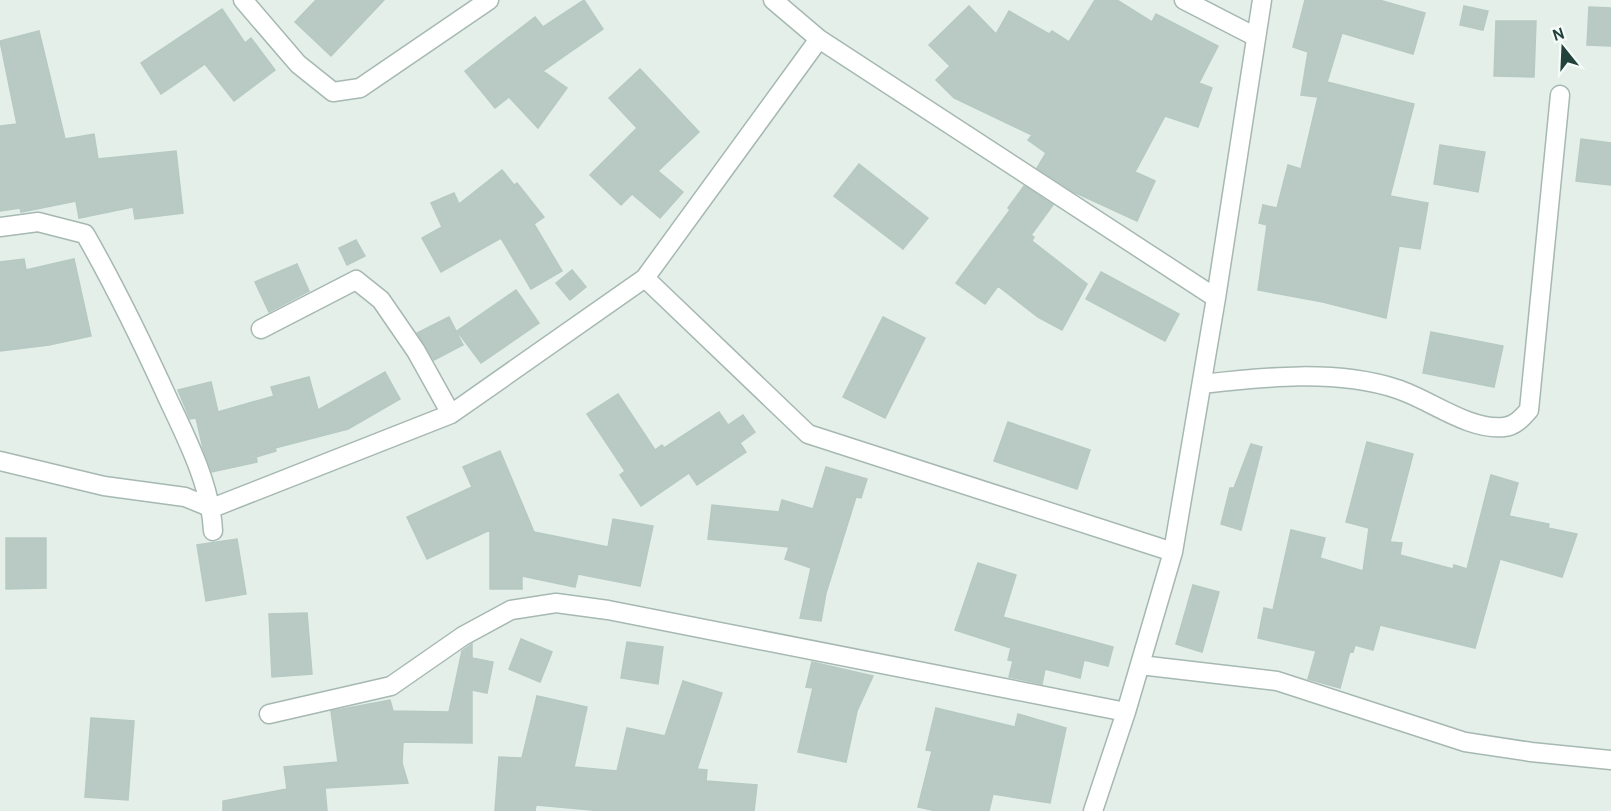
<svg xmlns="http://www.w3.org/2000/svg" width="1611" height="811" font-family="Cabin,sans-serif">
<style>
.building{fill:#b9cac4;stroke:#b6c9c2;stroke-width:1.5}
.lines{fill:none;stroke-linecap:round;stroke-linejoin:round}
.minor-casing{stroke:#a6b8b2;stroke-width:21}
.minor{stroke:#fff;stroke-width:18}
</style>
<rect width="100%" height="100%" fill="#e4efea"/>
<!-- building -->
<path class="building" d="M316,0H384L331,56L295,22Z
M584,0L603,29L543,71L567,88L538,128L509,97L495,108L465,71L535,17L543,27Z
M1095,0H1117L1152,22L1156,14L1218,46L1199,83L1212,88L1198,127L1165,116L1135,172L1155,181L1137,221L1074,192L1037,168L1046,153L1028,140L1032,135L954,98L936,80L950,66L929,45L969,6L996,34L1009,11L1049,34L1052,31L1069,42Z
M1305,0H1379L1425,13L1413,54L1342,33L1327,82L1414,104L1390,196L1428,203L1420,249L1399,246L1386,318L1323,302L1258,290L1267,225L1259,223L1263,205L1277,208L1288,165L1301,169L1318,97L1301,95L1308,52L1293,47Z
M1464,6L1488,11L1483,30L1460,25Z
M1589,7L1611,8V46L1587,45Z
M222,9L245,43L251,38L275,70L234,101L205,64L161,94L141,63Z
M1496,21H1536L1534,77L1494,76Z
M39,31L65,139L94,134L98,159L176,151L183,213L135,219L133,207L79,218L76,201L21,212L20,208L0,211V126L17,124L0,41Z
M640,69L699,132L658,171L683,192L660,218L632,194L621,205L590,175L637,128L609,98Z
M1581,139L1611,143V185L1576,181Z
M1440,145L1485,152L1478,192L1434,184Z
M859,164L928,218L903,249L834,196Z
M502,170L514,185L517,183L544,217L534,224L562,271L531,289L501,238L441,272L422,238L442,227L431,203L454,193L459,204Z
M1024,186L1053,205L1031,235L1034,237L1032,241L1087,284L1062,330L1038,317L998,286L985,304L956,283L1010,210L1008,208Z
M356,240L365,256L347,265L339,248Z
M24,259L26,270L74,259L91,336L49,345L0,351V262Z
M297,264L309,291L269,312L255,282Z
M572,270L586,287L570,300L556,283Z
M1101,272L1179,314L1165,341L1086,299Z
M516,290L539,323L481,363L457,331Z
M449,317L463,345L434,360L417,333Z
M883,317L925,338L885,418L843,397Z
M1431,332L1503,346L1494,387L1423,373Z
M385,372L400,399L348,429L275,448L276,451L256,457L257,462L212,472L203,448L196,418L190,419L178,390L211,382L218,412L274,396L271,387L309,377L318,410Z
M618,394L655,450L662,445L664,448L719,412L728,425L743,415L755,432L740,443L746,452L697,485L689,473L641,506L620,475L625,471L587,414Z
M1008,422L1090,450L1077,489L994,461Z
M1367,442L1413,454L1390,542L1402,543L1400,555L1453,569L1454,565L1467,569L1491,475L1518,483L1509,516L1549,524L1548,528L1577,534L1562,577L1500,559L1475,648L1380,625L1373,650L1355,645L1353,652L1350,651L1340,688L1308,679L1316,651L1258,638L1264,608L1273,610L1291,530L1325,538L1320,558L1363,571L1369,528L1346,522Z
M1251,444L1262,447L1241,530L1221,524L1230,488H1234Z
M500,451L534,532L608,547L613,519L653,526L640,586L578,574L575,587L522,576V589H490V530L427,559L407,517L472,487L463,467Z
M826,467L867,479L861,498L856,497L826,593L821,621L800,618L811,568L785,559L789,547L708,539L712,505L779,512L782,500L813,509Z
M6,538H46V588L6,589Z
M237,539L246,594L206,601L197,545Z
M978,563L1016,575L1003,617L1113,647L1108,666L1084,660L1080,678L1045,669L1042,684L1009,677L1013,661L1008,660L1011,648L955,630Z
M1193,585L1219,592L1202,652L1176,644Z
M307,613L312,674L272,677L269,614Z
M521,639L552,652L540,682L509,669Z
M627,642L663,647L658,684L621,678Z
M472,644V658L493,662L487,693L472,690V743L403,742L402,763L408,783L325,788L327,811H223V801L287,789L284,767L338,762L331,711L390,700L393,711L449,712L462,651Z
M812,662L873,676L857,711L846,762L798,752L813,688L806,687Z
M683,681L722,693L697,769L707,770L706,781L757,785L754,811H603L536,805L535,811H495L499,757L522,758L537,696L587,707L574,767L617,771L627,728L665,736Z
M936,708L1015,727L1018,714L1066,728L1050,803L993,794L989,811H936L918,807L932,751L926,750Z
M91,718L134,721L128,800L85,797Z"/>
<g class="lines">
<defs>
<path id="minor" d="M243,0L298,64L333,92L360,88L489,0
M773,0L819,39L1216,298
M1184,0L1256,37
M0,227L38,222L85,234C116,288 143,344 169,401C188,441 211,487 213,531
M645,278L808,434L1173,552
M261,329L356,280L381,300L416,351L451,414
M1202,384C1264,377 1336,369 1397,389C1429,399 1469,431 1504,427C1515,426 1522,418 1529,410L1560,95
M0,461L104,486L185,497L212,508L451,414L645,278L819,39
M1140,665L1277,681L1465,742L1531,752L1611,760
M269,714L391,686L463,636L511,610L556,603L608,610L1126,712
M1093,811L1126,712L1173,552L1216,298L1262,0"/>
</defs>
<!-- minor casing -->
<use href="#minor" class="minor-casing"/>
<!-- minor -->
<use href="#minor" class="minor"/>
</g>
<!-- north arrow -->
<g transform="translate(1563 48) rotate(342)" stroke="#f5fbf8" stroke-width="4.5" paint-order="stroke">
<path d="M0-4.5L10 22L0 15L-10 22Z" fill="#21423b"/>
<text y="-9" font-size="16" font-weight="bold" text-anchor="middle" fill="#21423b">N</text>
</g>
</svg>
